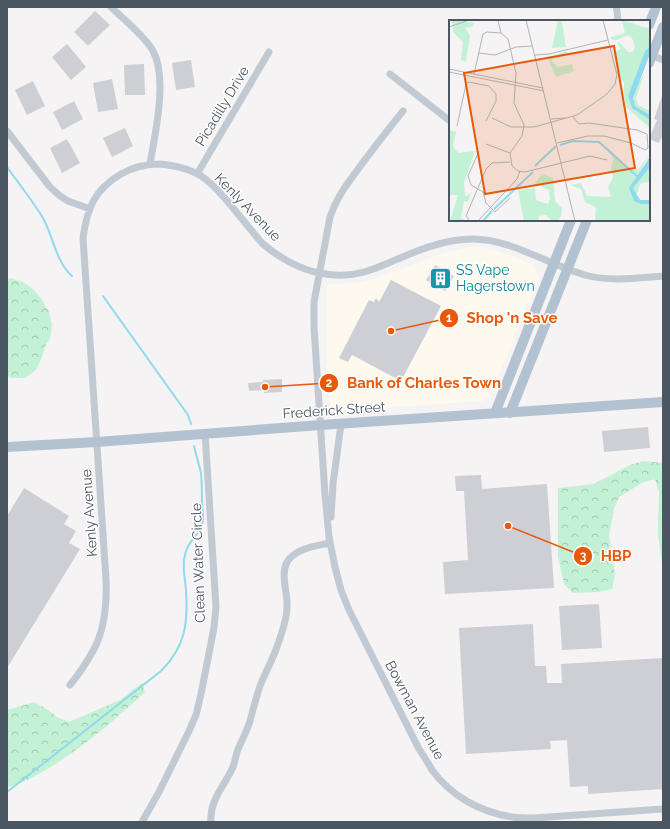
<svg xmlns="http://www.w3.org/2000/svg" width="670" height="829" font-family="Raleway,sans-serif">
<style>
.commercial{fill:#fdf9ef}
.forest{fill:url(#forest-crowns)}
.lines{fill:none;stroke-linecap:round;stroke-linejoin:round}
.stream{stroke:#90daee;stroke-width:2}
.building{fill:#cdcfd5}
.street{stroke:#c1cad2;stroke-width:7}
.primary{stroke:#b3c2d1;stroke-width:10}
.labels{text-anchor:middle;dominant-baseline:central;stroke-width:3;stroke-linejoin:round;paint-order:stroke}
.street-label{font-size:14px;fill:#4a5661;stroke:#fff}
.culture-label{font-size:14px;fill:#0d838f;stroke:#fff;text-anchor:start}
.inset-river{fill:none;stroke:#90daee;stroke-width:2}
.inset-road{fill:none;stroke:#b1b4b9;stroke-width:1}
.view{fill:#e8590c;fill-opacity:0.15;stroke:#e8590c;stroke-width:2}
.inset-edge{fill:none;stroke:#4a5661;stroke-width:2}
.leader{fill:none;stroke:#e8590c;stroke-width:1.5}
.callout-dot{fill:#e8590c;stroke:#fff;stroke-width:1.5}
.mark-label{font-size:12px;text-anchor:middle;font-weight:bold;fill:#fff}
.callout-label{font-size:15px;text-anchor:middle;font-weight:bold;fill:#e8590c;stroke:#fff;stroke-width:3;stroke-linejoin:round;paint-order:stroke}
</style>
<defs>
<pattern id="forest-crowns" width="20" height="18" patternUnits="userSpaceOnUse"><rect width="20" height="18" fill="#c3f1d5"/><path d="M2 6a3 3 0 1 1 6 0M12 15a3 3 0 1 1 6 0" fill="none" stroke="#a0c6b0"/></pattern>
</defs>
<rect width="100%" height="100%" fill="#f5f3f3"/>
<!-- commercial -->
<path class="commercial" d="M469,247H481L510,255L533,265L537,270L538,280L496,382L488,398L483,401L342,411L334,409L330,403L326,369L327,287L330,284L355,283L376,278L444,253Z"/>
<!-- forest -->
<path class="forest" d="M10,278L23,282L34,290L42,300L49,312L52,325L50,339L46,344L42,357L36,370L25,378H11L7,376V280Z
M643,461L663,463V571L658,535V520L659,492L655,479L642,483L619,497L614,509L609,535L615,575L612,589L599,592L573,593L564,584L558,557V488L594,484L630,465Z
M142,683L145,692C111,723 76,754 35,776C26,781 16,784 7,788V710L34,702L47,709L57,717L69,722L120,700Z"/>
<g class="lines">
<!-- stream -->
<path class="stream" d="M7,167C19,184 32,200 43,218C53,236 56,262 72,276
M103,296L188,415L191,424
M7,792L161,671C186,646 188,623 186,590C185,580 183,570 184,560C186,542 197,538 202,525C204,518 203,510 202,503C202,493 202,483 201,473C199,464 196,455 194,446"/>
</g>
<!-- building -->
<path class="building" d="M95,11L110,25L88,46L74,32Z
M67,44L86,67L71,80L52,57Z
M191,60L195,87L176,90L172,63Z
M144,64L145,95H125L124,65Z
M112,79L118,109L98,112L93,83Z
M33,81L45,106L27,115L15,90Z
M662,96L663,134L659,143L649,139L657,120L654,119Z
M74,101L83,119L62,130L53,112Z
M125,128L133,146L112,157L103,138Z
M67,139L80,163L62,173L50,148Z
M435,265L454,276L445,291L426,280Z
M391,280L441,306L401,381L352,355L348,362L339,358L369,300L374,302L376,298L379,302Z
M282,379V392L264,393V390L249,391L248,383L263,382V380Z
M648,427L650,448L604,452L602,431Z
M481,475L482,489L547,484L554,588L445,594L443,562L468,560L464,491H456L455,476Z
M24,488L69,516L64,524L76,531L69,543L80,549L7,668V516Z
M599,604L602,648L562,650L559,606Z
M533,624L535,666H546L547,683H562L561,664L663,658V789L588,794V786L570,787L567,740L550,741L551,749L466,754L459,628Z"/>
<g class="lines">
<!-- street -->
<path class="street" d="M111,7C123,19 145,36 153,51C168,78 155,134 150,164
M616,7L617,11L618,21
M649,54L663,60
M390,74L450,121
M403,111C387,131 371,151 356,172C345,187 336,199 330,217L314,302V327L325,495L329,537L335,567L341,590L349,610L419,749C424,756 428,763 432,770C451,796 480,812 512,817C519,818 526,818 534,818L663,809
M7,131L50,187L60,196L68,201L90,209
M197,174L269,52
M331,517L333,484L341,424
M70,685C79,674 87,662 94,649C105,628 107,602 106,579L83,238C87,208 95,189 121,174C133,167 147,164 160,164C172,165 185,168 196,173C215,182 238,215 252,231C256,236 259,240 263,244C278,257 301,270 320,273C334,276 350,276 364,272C371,270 379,267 386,264C414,252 442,239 473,239C511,239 549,265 585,275C610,282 637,278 663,276
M142,822L159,792L189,731L196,715L201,694L211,643L214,627L216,607L205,433
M211,822C209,801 225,785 233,767C235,761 236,755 238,749C242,740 247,731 250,721C253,710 256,698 260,686C265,673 272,661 277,647C281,634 287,621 287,607C288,593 280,575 287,562C296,548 316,546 330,543"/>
<!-- primary -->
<path class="primary" d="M649,25L656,7
M649,63L663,27
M495,413L571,220
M510,413L587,220
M7,447L97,442L321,425L663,402"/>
</g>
<!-- icons -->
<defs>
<symbol id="building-square" viewBox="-11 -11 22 22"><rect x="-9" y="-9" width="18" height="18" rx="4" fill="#0f9aa8" stroke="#fff"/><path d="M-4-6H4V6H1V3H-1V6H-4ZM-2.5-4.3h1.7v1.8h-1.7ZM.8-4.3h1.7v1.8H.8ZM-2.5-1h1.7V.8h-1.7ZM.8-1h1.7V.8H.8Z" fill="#fff"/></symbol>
</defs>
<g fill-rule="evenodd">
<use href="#building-square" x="428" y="266" width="25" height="25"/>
</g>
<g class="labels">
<!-- street labels -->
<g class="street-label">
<text transform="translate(222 106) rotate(-59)">Picadilly Drive</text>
<text transform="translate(248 207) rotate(46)">Kenly Avenue</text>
<text transform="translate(334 410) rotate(-4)">Frederick Street</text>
<text transform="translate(89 513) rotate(-94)">Kenly Avenue</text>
<text transform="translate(198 563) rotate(-92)">Clean Water Circle</text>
<text transform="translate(415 710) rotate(62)">Bowman Avenue</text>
</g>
<!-- culture labels -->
<g class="culture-label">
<text x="456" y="270">SS Vape<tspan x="456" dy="16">Hagerstown</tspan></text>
</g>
</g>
<!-- overview -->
<g transform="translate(449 20)">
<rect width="201" height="201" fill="#f5f3f3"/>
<path d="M3,0L25,3L23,7L16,8L21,15L17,41L12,40L14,22L4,12ZM109,0L113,2L117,27L103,28ZM173,0L201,9V26L196,31L179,76L183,88L201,100V108L177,87L175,76V62L170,57L165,32L172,29L168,23L170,22L179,32H184L186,27L183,18L179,15L168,20L161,19L162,17L176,13ZM118,31L119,35L102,40L109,47L123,44L125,51L107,57L99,38ZM195,54L187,78L189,85L201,91V95L186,86L184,82L187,66ZM0,110L7,112L4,126L9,133L26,131L15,163L16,175L18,176L22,172L19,182L15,181L12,198L18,201H1L9,175H0ZM157,126L180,150L190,149L201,134L180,170L188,182L201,184V201H146L147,187L136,182L132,169L121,165L132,163L138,176L162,177L159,167L164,157L162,146L165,139ZM201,147V161L191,164L187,176L184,168ZM93,154L104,158L106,181L113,188L112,196L109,201H103L97,195L90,196L89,201H75L69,170L86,168L87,180L99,184L101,179L100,170L86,163Z" fill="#c3f1d5"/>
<path d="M201,26V34L184,78L186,86L201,95V100L183,88L179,76L196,31ZM201,137V147L184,168L191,180H201V184H192L185,181L180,168Z" fill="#90daee"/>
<path class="inset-river" d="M111,125L124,121L150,122L189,157M86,146L107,126M45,189L84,152M34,201L43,191"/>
<path class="inset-road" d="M49,0L52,13L59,19L67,53L65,83L75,105L73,116L61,133L63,146L69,151L76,152L141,136L158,140M77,0L126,201M0,7L20,0M30,33L46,35L67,27L83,26M86,35L100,34L159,20M0,49L94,68M0,52L95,71M25,54L34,14L38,12L52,13M43,98L62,107H85L128,95L158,74L166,64L168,55L154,0M102,99L116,98M8,106L17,64L20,62L40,66L47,74V81L37,101M108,123L139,116H155L182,123L196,130L199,128L198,114L188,110L140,103L130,104L124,97M37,124L61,133M30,131L19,156L22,165L34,172L37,183L46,192L61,178M21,201L17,196L37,149L43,143L61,142M29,201L68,159L71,151"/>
<path class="view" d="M165,26L186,148L36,174L15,53Z"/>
<rect width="201" height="201" class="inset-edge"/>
</g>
<!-- callouts -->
<path class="leader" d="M391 331L449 318M265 387L329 383M508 526L583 556"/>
<g class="callout-dot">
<circle cx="391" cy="331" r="4"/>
<circle cx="265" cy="387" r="4"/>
<circle cx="508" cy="526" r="4"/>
<circle cx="449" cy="318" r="10"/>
<circle cx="329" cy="383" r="10"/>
<circle cx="583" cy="556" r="10"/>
</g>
<g class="mark-label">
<text x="449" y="322">1</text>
<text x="329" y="387">2</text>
<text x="583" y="560">3</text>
</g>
<g class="callout-label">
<text x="512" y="323">Shop 'n Save</text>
<text x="424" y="388">Bank of Charles Town</text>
<text x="616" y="561">HBP</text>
</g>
<!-- border -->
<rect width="670" height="829" fill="none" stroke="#4a5661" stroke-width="16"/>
</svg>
